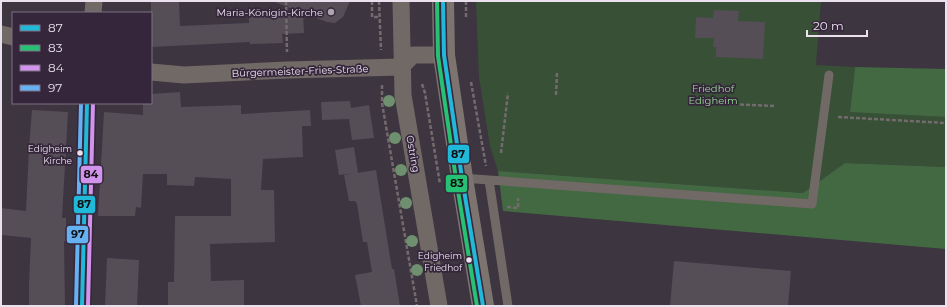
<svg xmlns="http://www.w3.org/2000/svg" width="947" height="307" font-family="Montserrat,sans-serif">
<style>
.green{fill:#375036}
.forest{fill:#426942}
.building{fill:#554e57}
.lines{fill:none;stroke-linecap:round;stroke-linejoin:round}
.path{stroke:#736b6d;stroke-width:2.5;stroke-dasharray:4 2;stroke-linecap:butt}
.lane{stroke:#716965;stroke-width:9}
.street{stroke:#716965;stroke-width:17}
.secondary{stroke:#7d746f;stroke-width:22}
.bus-1-casing{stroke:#35263b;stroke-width:7}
.bus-2-casing{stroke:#35263b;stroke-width:7}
.bus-3-casing{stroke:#35263b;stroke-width:7}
.bus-4-casing{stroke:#35263b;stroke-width:7}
.bus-1{stroke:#20b9da;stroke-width:4}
.bus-2{stroke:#26c172;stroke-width:4}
.bus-3{stroke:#d193ec;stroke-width:4}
.bus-4{stroke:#66b1f2;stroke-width:4}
.tree{fill:#6e906e}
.poi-dot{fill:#ada4b1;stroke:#35263b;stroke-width:1.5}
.bus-dot{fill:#eae0ee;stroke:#35263b;stroke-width:1.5}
.labels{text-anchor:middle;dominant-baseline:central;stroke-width:3.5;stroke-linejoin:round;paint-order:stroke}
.bus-label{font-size:9px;fill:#eae0ee;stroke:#35263b;text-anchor:end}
.poi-label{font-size:10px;fill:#eae0ee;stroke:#35263b;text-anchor:end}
.street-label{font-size:10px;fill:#eae0ee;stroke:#35263b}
.park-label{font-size:10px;fill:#96da94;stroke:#35263b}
.line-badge{stroke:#35263b;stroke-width:1.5}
.pale-badge-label{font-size:11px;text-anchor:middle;font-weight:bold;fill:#111}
</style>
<rect width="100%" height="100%" fill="#3d3540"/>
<!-- green -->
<path class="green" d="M476,1H821L816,65L855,67L850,111L946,117V167L845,163L803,193L498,171L490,146L479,77Z"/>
<!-- forest -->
<path class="forest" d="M855,67L946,69V117L850,112Z
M845,163L946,167V249L503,211L498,171L803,193Z"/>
<!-- building -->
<path class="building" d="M151,1H179L180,26L249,23V14L302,13L275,2V1H350L343,17L335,23L327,22L303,13L304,33L282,34L283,43L250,44V42L151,47Z
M714,10L739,11L738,21L765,22L763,59L716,57V47H713L714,38H695L696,17L713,18Z
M180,92L181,107L241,105V114L310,110L311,126H302L303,157L263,159L261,190H274L275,242L210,244L211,281L244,280V306H168V282H174L175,216H231V179L195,177L194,186L167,185V174H143L141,208L136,207L135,216H98L104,112L143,115V103H151V94Z
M350,101L351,108L369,105L374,138L352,140L349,119L322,120L321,102Z
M32,110L68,112L62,218H66V242L64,241L65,306H29V285L31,238L1,235V208L26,211L29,147Z
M354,147L358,173L339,175L335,150Z
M376,170L392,269H394L400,306H361L355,275L372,272L367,242H363L357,204L355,201H349L344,175Z
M107,258L139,260L137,306H105Z
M674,261L791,271L788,306H670Z"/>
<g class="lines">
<!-- path -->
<path class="path" d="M286,1L287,52
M372,1V17H379
M379,1L381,50
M466,1V19
M471,82L486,166
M422,84L425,93L440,184
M382,85V103L417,306
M556,95L557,72
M728,104L774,106
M838,117L946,123
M501,153L508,93
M507,207L518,208V198"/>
<!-- lane -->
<path class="lane" d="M462,178L812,204L829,75
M489,180L508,306"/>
<!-- street -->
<path class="street" d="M401,1L403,95L439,306
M93,13L94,1
M1,34L13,37
M151,72L184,75L287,70L401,67L413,55H444
M82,306L87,103"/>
<!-- secondary -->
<path class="secondary" d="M443,1L444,55L462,178L483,306"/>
<defs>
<path id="bus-1" d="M443,1L444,55L462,178L483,306
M82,306L87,103"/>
<path id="bus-2" d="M437,1L438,56L456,179L477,306"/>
<path id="bus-3" d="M88,306L93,103"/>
<path id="bus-4" d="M76,306L81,103"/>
</defs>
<!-- bus-1 casing -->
<use href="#bus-1" class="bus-1-casing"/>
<!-- bus-2 casing -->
<use href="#bus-2" class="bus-2-casing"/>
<!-- bus-3 casing -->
<use href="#bus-3" class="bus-3-casing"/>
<!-- bus-4 casing -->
<use href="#bus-4" class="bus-4-casing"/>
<!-- bus-1 -->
<use href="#bus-1" class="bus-1"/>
<!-- bus-2 -->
<use href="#bus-2" class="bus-2"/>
<!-- bus-3 -->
<use href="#bus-3" class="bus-3"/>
<!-- bus-4 -->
<use href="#bus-4" class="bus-4"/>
</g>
<!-- trees -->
<g class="tree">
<circle cx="389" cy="101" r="6"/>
<circle cx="395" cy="138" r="6"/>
<circle cx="401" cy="170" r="6"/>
<circle cx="406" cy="203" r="6"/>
<circle cx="412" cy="241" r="6"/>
<circle cx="417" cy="270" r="6"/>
</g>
<!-- markers -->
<circle class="poi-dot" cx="331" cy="12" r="4"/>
<g class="bus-dot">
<circle cx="80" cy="153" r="3.5"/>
<circle cx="469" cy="260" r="3.5"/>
</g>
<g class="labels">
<!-- bus labels -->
<g class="bus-label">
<text x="72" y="148">Edigheim<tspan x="72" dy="12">Kirche</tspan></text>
<text x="462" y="255">Edigheim<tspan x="462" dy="12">Friedhof</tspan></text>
</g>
<!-- poi labels -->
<g class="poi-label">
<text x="323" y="12">Maria-Königin-Kirche</text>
</g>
<!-- street labels -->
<g class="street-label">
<text transform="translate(300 71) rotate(-2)">Bürgermeister-Fries-Straße</text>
<text transform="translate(413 154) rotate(80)">Ostring</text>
</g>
<!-- park labels -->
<g class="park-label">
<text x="713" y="88">Friedhof<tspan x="713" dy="12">Edigheim</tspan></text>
</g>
</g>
<g class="line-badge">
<rect x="447" y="144" width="23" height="20" rx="4" fill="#20b9da"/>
<rect x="80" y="165" width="23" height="19" rx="4" fill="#d193ec"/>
<rect x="445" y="174" width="23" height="19" rx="4" fill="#26c172"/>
<rect x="73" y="195" width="23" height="19" rx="4" fill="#20b9da"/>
<rect x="66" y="225" width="23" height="19" rx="4" fill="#66b1f2"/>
</g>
<g class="pale-badge-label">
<text x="458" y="158">87</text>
<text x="91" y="178">84</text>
<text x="457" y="187">83</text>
<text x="84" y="208">87</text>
<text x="78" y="238">97</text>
</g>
<!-- border -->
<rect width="947" height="307" fill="none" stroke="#eae0ee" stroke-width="4"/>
<!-- legend -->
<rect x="12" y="12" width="140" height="92" fill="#35263b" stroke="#7d7083"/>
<rect x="20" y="25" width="20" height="6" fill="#20b9da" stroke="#7d7083"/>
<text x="48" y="32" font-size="12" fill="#eae0ee">87</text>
<rect x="20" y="45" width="20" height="6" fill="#26c172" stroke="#7d7083"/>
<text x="48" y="52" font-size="12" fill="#eae0ee">83</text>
<rect x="20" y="65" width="20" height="6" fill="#d193ec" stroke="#7d7083"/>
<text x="48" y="72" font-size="12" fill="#eae0ee">84</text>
<rect x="20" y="85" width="20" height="6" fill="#66b1f2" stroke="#7d7083"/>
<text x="48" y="92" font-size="12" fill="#eae0ee">97</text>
<!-- scale -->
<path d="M807 30v6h60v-6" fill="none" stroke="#eae0ee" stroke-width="2"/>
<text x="813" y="30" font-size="12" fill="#eae0ee" stroke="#35263b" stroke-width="3" paint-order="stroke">20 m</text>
</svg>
